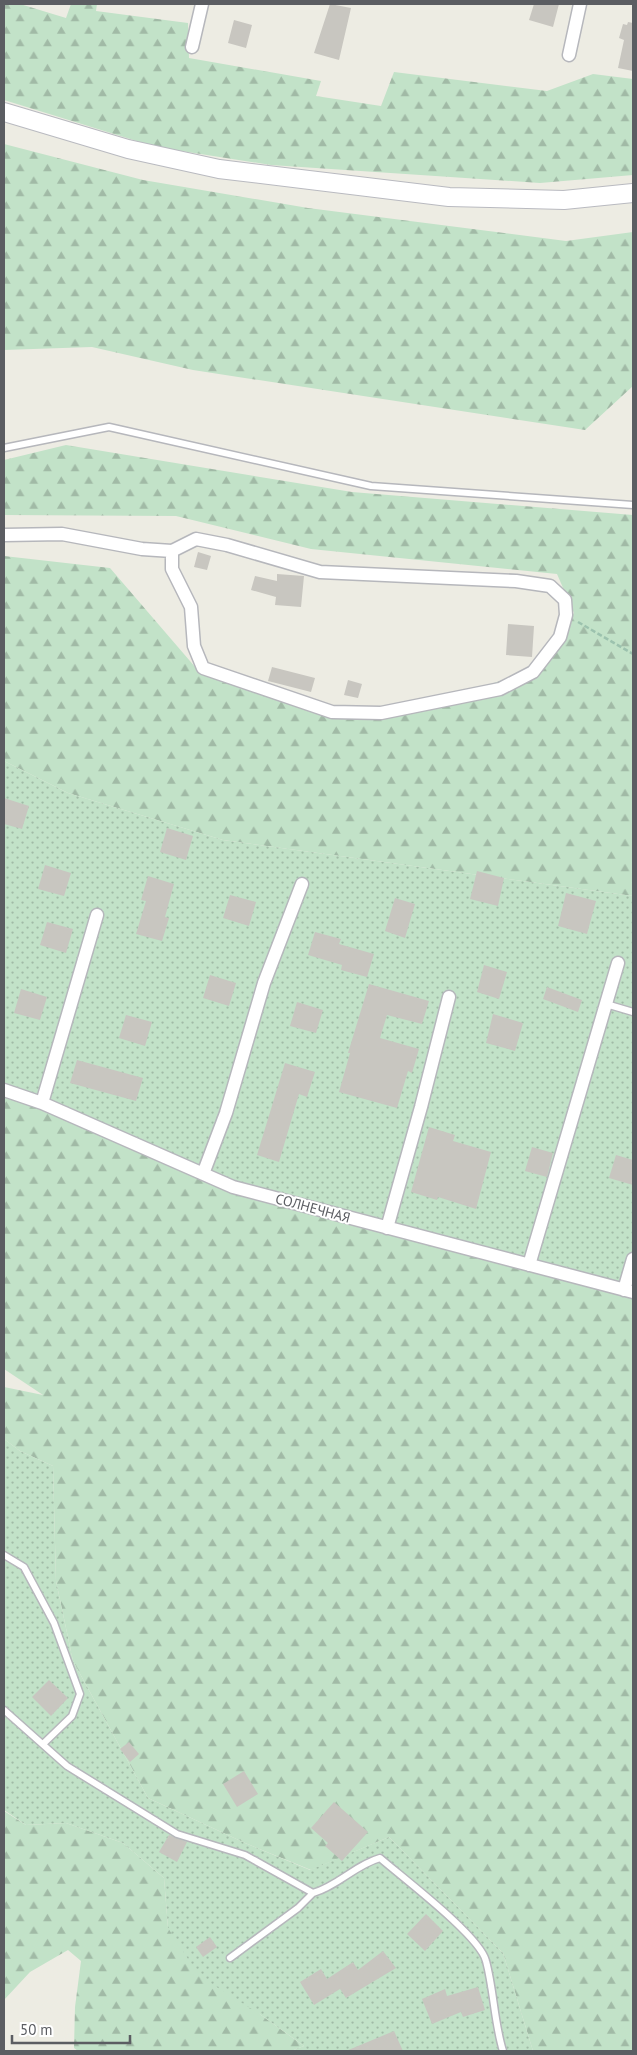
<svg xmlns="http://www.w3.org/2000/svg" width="637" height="2055" font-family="'PT Sans',sans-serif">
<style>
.forest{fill:url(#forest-firs)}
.park{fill:url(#park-dots)}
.building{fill:#c8c6c0}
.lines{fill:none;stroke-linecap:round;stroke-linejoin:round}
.lane-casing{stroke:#b6b7bc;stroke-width:9}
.street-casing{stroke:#b6b7bc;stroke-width:15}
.secondary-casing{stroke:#b9bac0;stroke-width:20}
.path{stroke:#9cc2ae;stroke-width:2.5;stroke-dasharray:5 2.5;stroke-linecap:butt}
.lane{stroke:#fff;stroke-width:6}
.street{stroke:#fff;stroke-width:12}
.secondary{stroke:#fff;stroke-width:18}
.labels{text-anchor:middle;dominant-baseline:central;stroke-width:4;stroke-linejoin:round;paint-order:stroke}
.street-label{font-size:14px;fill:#5b5d62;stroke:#fff}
</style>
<defs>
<pattern id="forest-firs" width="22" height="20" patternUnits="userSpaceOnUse" patternTransform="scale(1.25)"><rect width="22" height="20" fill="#c2e2c8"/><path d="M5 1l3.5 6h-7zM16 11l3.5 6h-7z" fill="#a1baa6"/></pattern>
<pattern id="park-dots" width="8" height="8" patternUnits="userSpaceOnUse" patternTransform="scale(1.25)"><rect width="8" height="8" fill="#c2e2c8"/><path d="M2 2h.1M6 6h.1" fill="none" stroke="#a1baa6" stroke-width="1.8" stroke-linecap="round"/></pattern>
</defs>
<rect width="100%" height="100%" fill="#edece3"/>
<!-- forest -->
<path class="forest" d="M4,4H20L66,18L71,4H97L96,11L188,23L189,58L321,81L316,96L381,106L394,72L547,91L593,74L633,79V175L540,183L271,165L156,147L4,100Z
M4,144L143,180L308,208L566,241L633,232V386L585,430L193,370L92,347L4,350Z
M66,445L352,492L633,515V896L223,840L68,793L4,761V556L110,568L202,675L379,718L523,674L574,613L557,574L311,549L176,516L4,515V460Z
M4,1091L633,1290V2051H533L503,1953L389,1837L311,1870L245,1843L148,1798L73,1661L56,1581L53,1466L20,1451L4,1439V1387L43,1395L4,1369Z
M4,1811L26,1825L66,1823L123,1843L164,1878L168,1928L261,2015L304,2046L291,2051H78L74,2048L75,2007L81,1961L68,1950L30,1972L4,2000Z"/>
<!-- park -->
<path class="park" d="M4,761L68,793L223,840L633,896V1290L233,1187L4,1091Z
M4,1439L20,1451L53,1466L56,1581L73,1661L148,1798L245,1843L310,1870L389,1837L503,1953L533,2051H291L304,2046L261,2015L199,1976L168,1928L164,1878L123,1843L66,1823L26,1825L4,1810Z"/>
<!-- building -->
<path class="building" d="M330,4L351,8L339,60L314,53Z
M534,4H559L553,27L529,20Z
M234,20L252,25L246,48L228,43Z
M628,22L633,23V71L618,68L624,40L619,38L623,24L627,25Z
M198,552L211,556L207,570L194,567Z
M277,574L304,576L301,607L275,605L276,597L251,590L255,576L277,581Z
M508,624L534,626L532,657L506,655Z
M272,667L315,678L311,692L268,681Z
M348,680L362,684L358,698L344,695Z
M4,798L29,806L22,829L4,824Z
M167,828L193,836L186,860L160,852Z
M45,865L71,873L64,896L38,889Z
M477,871L504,878L498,906L470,899Z
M148,876L174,884L165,917L169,918L162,941L136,934L146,901L141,900Z
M566,893L596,901L587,934L558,926Z
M230,895L256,902L249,926L223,918Z
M395,898L415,904L405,938L385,931Z
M47,922L73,929L66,953L40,945Z
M315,932L341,939L339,944L374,954L367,977L341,970L342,965L308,955Z
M484,965L507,972L499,999L477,992Z
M210,975L236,983L229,1006L203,998Z
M369,984L429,1001L422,1024L387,1015L380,1038L419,1049L412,1073L408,1071L397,1108L339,1092L350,1053H348Z
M547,987L582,1000L578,1012L543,999Z
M21,989L47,997L40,1020L14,1013Z
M297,1002L323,1010L316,1033L290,1026Z
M493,1014L523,1023L515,1051L486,1043Z
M126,1015L152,1022L145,1046L119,1038Z
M77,1060L143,1078L136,1101L70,1083Z
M285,1063L315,1072L307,1097L299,1094L279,1162L257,1155Z
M429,1127L455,1135L453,1141L491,1152L476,1209L438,1197L437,1200L411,1192Z
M532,1147L553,1153L547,1177L525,1171Z
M616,1155L633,1160V1185L609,1178Z
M49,1680L68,1698L51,1716L32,1697Z
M129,1742L139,1754L130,1762L120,1749Z
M244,1771L258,1794L237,1807L223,1784Z
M334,1802L368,1832L342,1861L325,1846L328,1843L311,1828Z
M169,1835L187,1842L177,1862L159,1852Z
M426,1914L443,1931L425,1951L407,1934Z
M210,1937L217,1947L203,1957L196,1947Z
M383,1951L396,1968L346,1998L340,1989L314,2005L300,1982L321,1969L327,1979L353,1962L358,1970Z
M478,1987L485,2010L463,2017L461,2012L432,2024L422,1999L445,1989L447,1996Z
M394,2031L403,2051H346Z"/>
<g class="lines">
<defs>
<path id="lane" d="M4,448L109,427L371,486L633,505
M606,1004L633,1012
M4,1555L24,1567L54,1623L80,1694L72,1716L43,1744
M4,1710L67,1766L177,1834L245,1855L313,1893C338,1886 355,1865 380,1858C403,1878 480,1936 486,1961C494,1991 494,2022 503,2051
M230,1958L298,1908L313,1893"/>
<path id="street" d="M192,47L202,4
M569,55L580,4
M4,535L62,534L142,549L172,551L196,539L227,545L320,572L516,581L550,586L565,600L566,615L560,637L533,672L500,689L381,713L332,712L203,668L194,646L191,607L172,569V551
M4,1090L42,1103L233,1187L633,1292
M42,1103L97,915
M203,1174L226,1113L264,983L302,884
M387,1228L421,1107L449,997
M529,1265L618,963
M624,1290L633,1259"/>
<path id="secondary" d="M4,112L128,149L219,169L449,197L564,200L633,193"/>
</defs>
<!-- lane casing -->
<use href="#lane" class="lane-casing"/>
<!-- street casing -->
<use href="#street" class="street-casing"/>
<!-- secondary casing -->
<use href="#secondary" class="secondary-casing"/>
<!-- path -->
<path class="path" d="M578,622L633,654"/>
<!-- lane -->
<use href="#lane" class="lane"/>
<!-- street -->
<use href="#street" class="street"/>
<!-- secondary -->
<use href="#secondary" class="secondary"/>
</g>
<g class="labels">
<!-- street labels -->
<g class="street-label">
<text transform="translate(313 1208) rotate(15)">СОЛНЕЧНАЯ</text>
</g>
</g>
<!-- border -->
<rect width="637" height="2055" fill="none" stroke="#5b5d62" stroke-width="10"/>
<!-- scale -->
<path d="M12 2035v8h118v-8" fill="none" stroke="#5b5d62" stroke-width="2.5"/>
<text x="20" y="2035" font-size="15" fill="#5b5d62" stroke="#ffffff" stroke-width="4" paint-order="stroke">50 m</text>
</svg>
